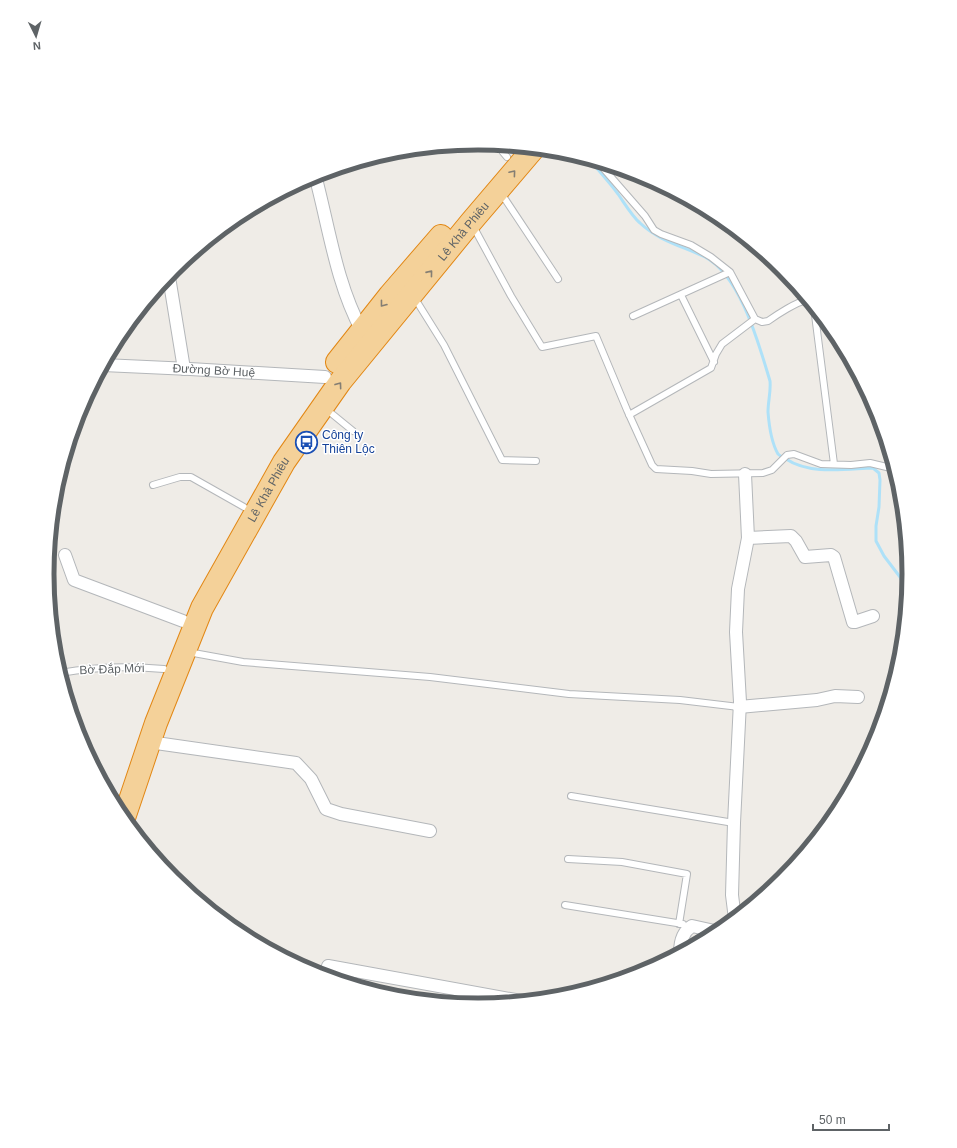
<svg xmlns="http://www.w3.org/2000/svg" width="957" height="1148" font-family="Helvetica,sans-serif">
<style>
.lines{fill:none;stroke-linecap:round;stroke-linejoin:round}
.stream{stroke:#aee1f8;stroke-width:3}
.lane-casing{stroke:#b4b7ba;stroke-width:8}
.street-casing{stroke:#b4b7ba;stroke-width:14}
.highway-casing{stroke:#e28714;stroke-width:24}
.lane{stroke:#fff;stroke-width:6}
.street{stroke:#fff;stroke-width:12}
.highway{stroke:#f4d199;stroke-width:22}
.oneway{stroke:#847e73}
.labels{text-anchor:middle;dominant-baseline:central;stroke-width:3;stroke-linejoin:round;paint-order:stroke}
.street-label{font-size:12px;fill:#5e6366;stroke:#fff}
.transit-label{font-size:12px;fill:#164399;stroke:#fff;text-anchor:start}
.rim{fill:none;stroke:#5e6366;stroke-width:5}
</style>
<rect width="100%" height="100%" fill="#efece7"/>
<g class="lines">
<!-- stream -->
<path class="stream" d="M589,159C599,171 609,182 618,194C625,204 632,216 640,223C659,241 682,246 705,257C741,276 759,345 770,381C771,392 768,401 768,412C769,425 771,442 778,454C780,456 783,458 786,459C810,475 845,469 873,468L879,473L880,480L879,507L876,526V541L884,556L900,577L908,597
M894,684L896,653L904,634"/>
<defs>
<path id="lane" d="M496,144L507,157
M597,161L645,216L654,230L661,234L691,245L711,257L730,272L755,319L762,322L768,321C775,316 799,300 806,301C810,301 812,304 814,307L834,464
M501,193L558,279
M473,226L511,296L542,347L596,336L627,410L652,465L656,469L692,471L711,474L763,473L772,470L787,455L794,454L821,464L851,465L870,463L895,469
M681,295L714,362
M414,297L444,345L502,460L536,461
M633,316L730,272
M326,409L353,431
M629,415L711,368L716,354L722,344L755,319
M153,485L180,477H191L244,507
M188,652L243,662L430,677L569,694L680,700L739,707
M60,673C94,667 129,666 164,669
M571,796L734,823
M568,859L622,862L687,874L679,924
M565,905L683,924"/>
<g id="street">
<path d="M315,175C329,227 336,283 362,331"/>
<path d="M169,277L184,369"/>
<path id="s1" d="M103,365L190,369L325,377"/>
<path d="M748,538L791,536L796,541L805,557L831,555L834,557L853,622H855L873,616"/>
<path d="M65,555L74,580L183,621"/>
<path d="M739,707L817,700L835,696L858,697"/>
<path d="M149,742L296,763L311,779L326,809L341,814L430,831"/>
<path d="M735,919L732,895L734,823L740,702L736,632L738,589L748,538L745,474"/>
<path d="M680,953C680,943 682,932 692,926L719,932"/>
<path d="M326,976L328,966L521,1001"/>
</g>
<g id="highway">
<path d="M337,362L390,295L441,236"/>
<path id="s2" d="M124,818L156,723L202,608L284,462L340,382L471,222L534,148"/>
</g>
</defs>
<!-- lane casing -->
<use href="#lane" class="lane-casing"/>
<!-- street casing -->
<use href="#street" class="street-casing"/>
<!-- highway casing -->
<use href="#highway" class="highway-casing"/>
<!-- lane -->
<use href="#lane" class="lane"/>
<!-- street -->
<use href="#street" class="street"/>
<!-- highway -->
<use href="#highway" class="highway"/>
</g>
<!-- one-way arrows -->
<defs><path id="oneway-chevron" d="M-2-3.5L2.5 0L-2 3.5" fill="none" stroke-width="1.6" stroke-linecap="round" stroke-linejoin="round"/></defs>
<g class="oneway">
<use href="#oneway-chevron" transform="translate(513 173) rotate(-50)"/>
<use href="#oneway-chevron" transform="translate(430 273) rotate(-51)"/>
<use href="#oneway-chevron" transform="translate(383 304) rotate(128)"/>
<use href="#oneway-chevron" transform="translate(339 385) rotate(-54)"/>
</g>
<!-- icons -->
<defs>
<symbol id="bus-ring" viewBox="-11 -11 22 22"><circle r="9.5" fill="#fff" stroke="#1a4fb4" stroke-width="1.5"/><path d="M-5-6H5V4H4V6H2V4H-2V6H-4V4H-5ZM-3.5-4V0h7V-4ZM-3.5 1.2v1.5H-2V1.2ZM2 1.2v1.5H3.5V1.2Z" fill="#1a4fb4"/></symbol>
</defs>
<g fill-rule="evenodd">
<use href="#bus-ring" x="294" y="430" width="25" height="25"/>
</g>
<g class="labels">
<!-- street labels -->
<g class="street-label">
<text stroke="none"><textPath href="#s2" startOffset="684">Lê Khả Phiêu</textPath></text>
<text stroke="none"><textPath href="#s1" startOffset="111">Đường Bờ Huệ</textPath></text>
<text stroke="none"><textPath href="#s2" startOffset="360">Lê Khả Phiêu</textPath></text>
<text transform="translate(112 669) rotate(-2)">Bờ Đắp Mới</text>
</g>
<!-- transit labels -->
<g class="transit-label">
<text x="322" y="435">Công ty<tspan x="322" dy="14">Thiên Lộc</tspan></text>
</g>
</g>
<!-- crop -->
<path d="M0 0H957V1148H0ZM54 574a424 424 0 1 1 848 0a424 424 0 1 1-848 0Z" fill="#fff" fill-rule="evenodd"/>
<path class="rim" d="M54 574a424 424 0 1 1 848 0a424 424 0 1 1-848 0Z"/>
<!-- north arrow -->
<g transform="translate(36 36) rotate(175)" stroke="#ffffff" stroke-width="3" paint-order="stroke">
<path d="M0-3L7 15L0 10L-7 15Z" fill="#5e6366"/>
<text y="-6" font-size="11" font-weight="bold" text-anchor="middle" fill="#5e6366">N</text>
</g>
<!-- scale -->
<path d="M813 1124v6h76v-6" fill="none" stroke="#5e6366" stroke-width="2"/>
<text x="819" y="1124" font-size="12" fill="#5e6366" stroke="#ffffff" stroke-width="3" paint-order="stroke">50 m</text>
</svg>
